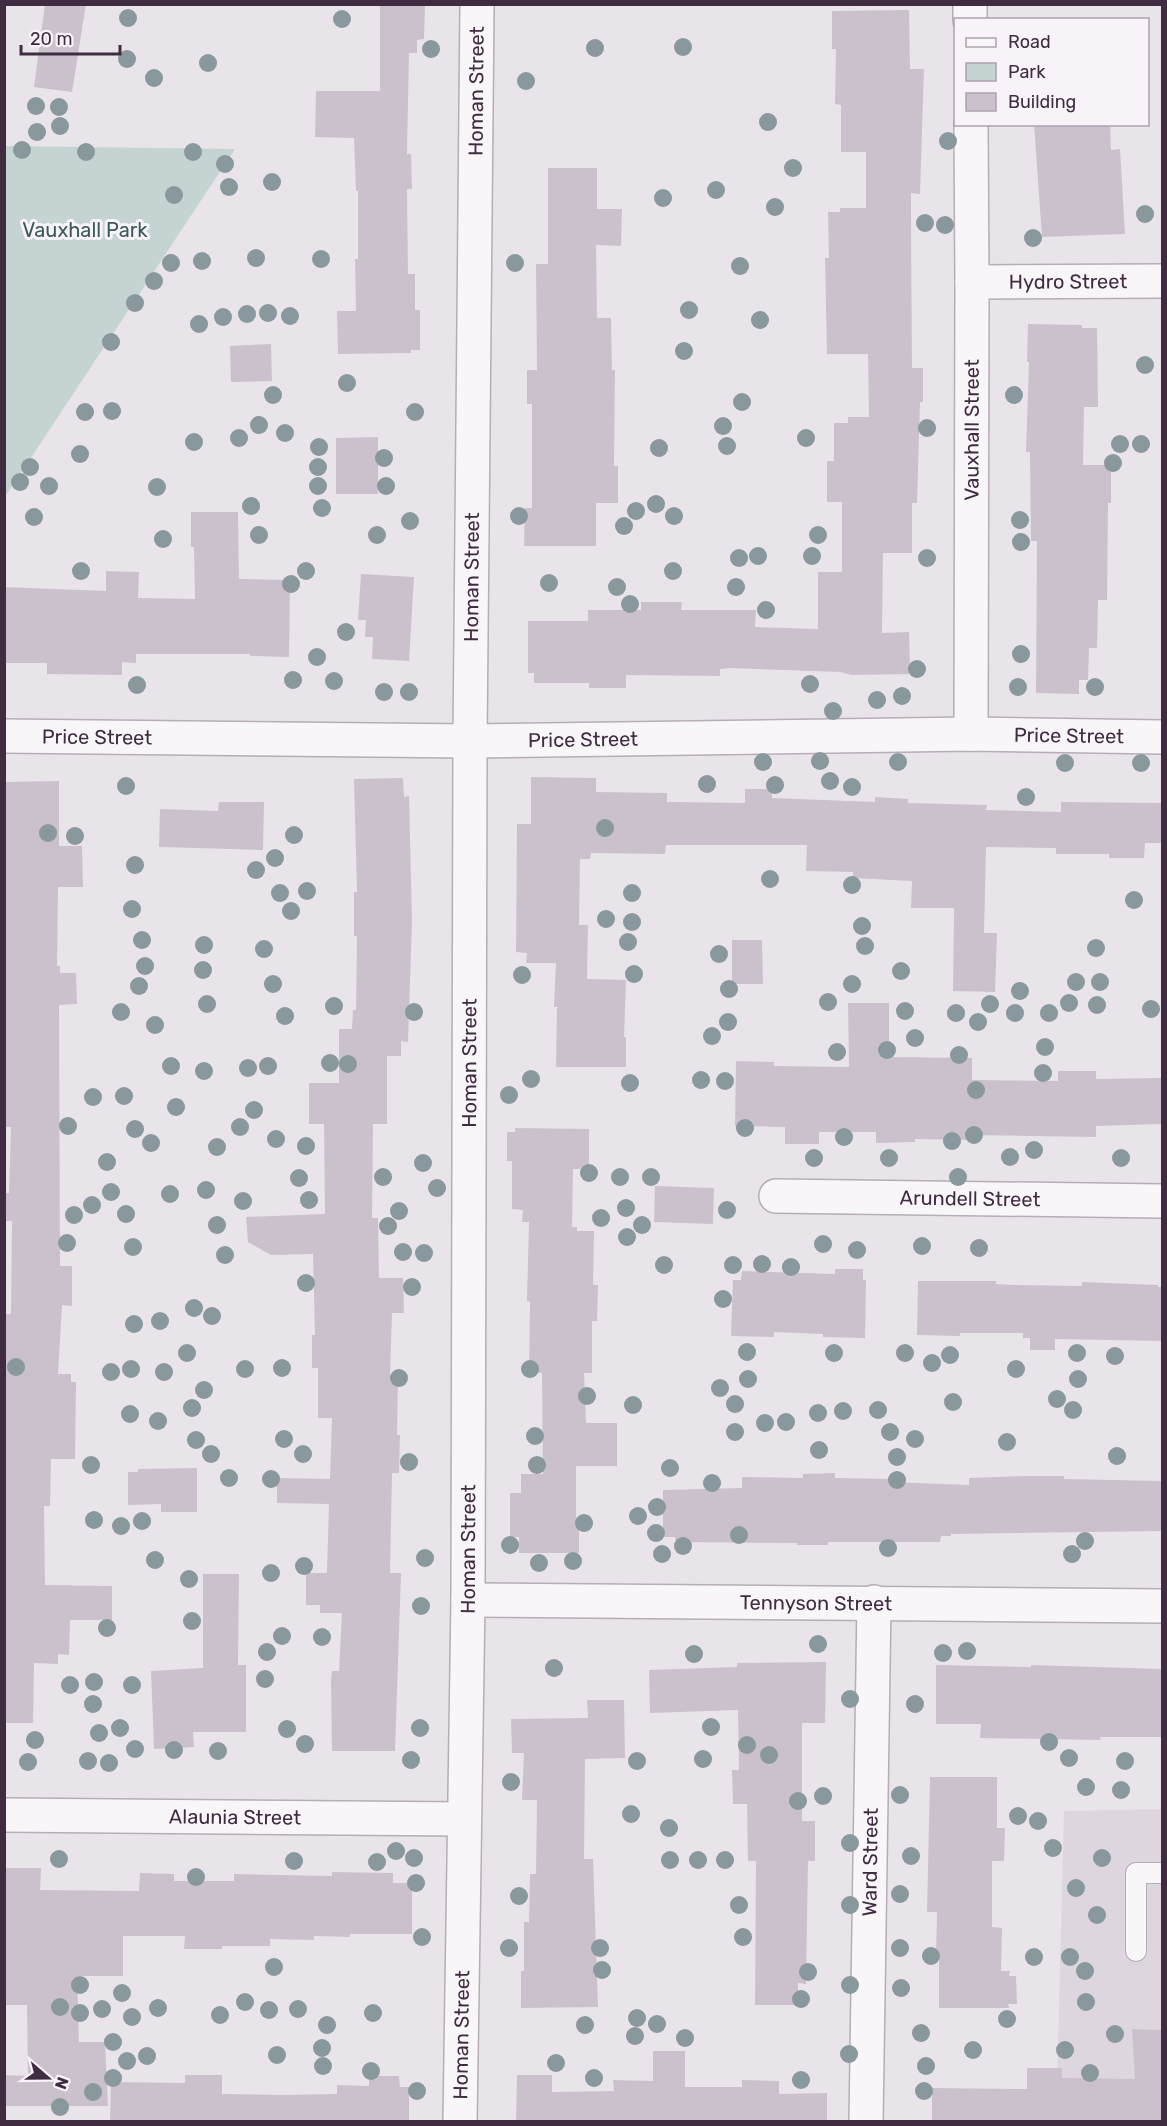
<svg xmlns="http://www.w3.org/2000/svg" width="1167" height="2126" font-family="Rubik,sans-serif">
<style>
.built{fill:#ded6df}
.green{fill:#c5d4d3}
.building{fill:#cbc1cd}
.lines{fill:none;stroke-linecap:round;stroke-linejoin:round}
.lane-casing{stroke:#b6adb7;stroke-width:22}
.street-casing{stroke:#b6adb7;stroke-width:36}
.lane{stroke:#f9f6f9;stroke-width:20}
.street{stroke:#f9f6f9;stroke-width:33}
.tree{fill:#89989c}
.labels{text-anchor:middle;dominant-baseline:central;stroke-width:6;stroke-linejoin:round;paint-order:stroke}
.street-label{font-size:20px;fill:#3f2c41;stroke:#f7f3f8}
.park-label{font-size:20px;fill:#3b5a5c;stroke:#f7f3f8}
</style>
<rect width="100%" height="100%" fill="#e9e4ea"/>
<!-- built -->
<path class="built" d="M1162,1809V2121L1056,2122L1064,1811Z"/>
<!-- green -->
<path class="green" d="M5,146L235,149L5,497L4,146Z"/>
<!-- building -->
<path class="building" d="M45,4H86L72,92L34,87Z
M380,4H425L424,39L417,40V53H409L407,154H411L412,189H407L408,274H415V310H420V350H411V353L338,354L337,311H356L355,259H358V191H356L354,138L315,137L316,91H380Z
M909,10L910,69H924L920,194L911,193V220L912,368H923V402H920L917,503H912V553H883L882,633L909,632L910,674L851,675L841,672L729,668L720,669V676L626,675V688H589V683H534V673H528V621H588V610H641V602H682L681,610H756L755,627L818,629V572H842V502H827V461H834V423H848V417H869L868,354H827L825,258H829L828,212H840V208H866V152H841V105L835,104L836,49H832V11Z
M1034,124H1110L1111,150L1120,149L1125,234L1042,237Z
M548,168H597V209H622L621,246L596,245L597,318H611L612,370H615L614,466H618V503H596V546H524L525,508H532V404H527V370H537L536,264H548Z
M1028,324L1082,325V328H1097L1098,407H1084L1083,465H1111V503H1108L1107,600H1098L1097,648H1089L1088,680H1079V694L1036,693L1037,541H1031L1030,452H1026L1029,362H1027Z
M271,344L272,381L231,382L230,346Z
M378,437V494H336V438Z
M191,512H238L239,579L290,580L289,657L250,656V654H136V663L122,662V675L47,674V663H4V587L106,591V571L139,572L138,598L195,599L194,547H191Z
M361,574L414,577L409,661L372,659L373,637H365L366,620H358Z
M531,777L596,778V792L667,793V802H674L745,803V789H772V798L875,802V797L908,799V803L987,805L986,810L1061,812V802L1162,803V843H1145L1144,858H1109V854H1056V848L986,847L984,933H997L995,992L953,991L954,908H911L912,881L853,878V872L806,871L807,845H666L665,854L591,853L590,859H580L579,925H588L587,979L626,980L624,1037H626V1067H556L557,1007H554L556,963H526L527,953L516,952L517,824H531Z
M403,778L404,797L409,796L412,921L408,1042L401,1041V1056H387V1124H373L372,1218H378L379,1278H403L404,1313H392L390,1375H398L397,1435H400L399,1473H392L390,1573H401L395,1751H332L331,1680L332,1671H339L342,1613H320V1605H306V1573H327L329,1504L277,1503V1478L330,1479L332,1418H318V1368H312V1335H315L313,1254L271,1255L248,1242L246,1217L325,1214L324,1124H309V1083H339V1029H352L353,1010H356L357,936H354V892H357L354,779Z
M59,781V846H82L83,887H58L57,966H60V973H76L77,1004L59,1005L60,1266H72V1306L62,1305L58,1374H71V1382H76L75,1459H51L50,1506H44L45,1585L112,1586V1620H70L69,1655L58,1654V1664L34,1663L33,1723H4V1341L6,1314H11L12,1221H4V1193H9L11,1127H4V782Z
M219,802H264L263,850L159,847L160,809L218,811Z
M732,940H762L763,984H732Z
M848,1003H889V1057L972,1058V1080L1058,1081V1071H1096V1079L1162,1078V1124L1096,1126V1137L972,1135V1140L915,1139V1142L876,1143V1132H819V1144H785V1127L735,1126L736,1061L774,1062V1066L849,1067Z
M515,1128L589,1129V1169H573L572,1227H577V1231H594L593,1285H598L597,1321H592V1373H584L586,1423H617V1466H576V1518H579V1553H519V1537H510V1493H521V1474H543L542,1373L529,1372L530,1302L527,1301L529,1222H522L523,1210L512,1209V1161H507V1132H515Z
M655,1186L714,1188L713,1224L654,1222Z
M835,1269H863V1280H866L865,1338L823,1337V1334L774,1332V1337L731,1336L733,1280H741L742,1271L835,1274Z
M918,1281H996V1284L1013,1285L1082,1286V1282L1158,1285V1287H1162V1341L1055,1339V1350H1030V1338H1023V1333H960V1336L917,1335Z
M197,1468V1512H161V1504L128,1505V1472H138V1469Z
M835,1473V1478L892,1479V1482L969,1485V1478L1025,1476H1064V1479L1162,1481V1531L951,1534V1536H941L940,1542H828V1545H797V1543L676,1542L675,1537H663V1490L742,1488V1477L803,1478V1474Z
M203,1574H239L238,1665H246V1732H193L194,1747L154,1749L151,1671L203,1668Z
M826,1662L825,1723H802V1821H815V1861H808L806,1984L798,1983V2005H755L756,1861H748L747,1804H733L732,1770H739L738,1710L650,1713L649,1670L737,1667V1663Z
M936,1665L1031,1667V1665L1162,1669V1737H1100L1101,1740L980,1738L981,1724H936Z
M587,1700H624L625,1758L585,1759L584,1859H593L598,2007L521,2008V1971H524V1922H529L530,1874H536L537,1800H522L524,1753H512L511,1719L588,1718Z
M930,1777H997V1828H1005L1004,1861H992V1927L1002,1928L1001,1971H1010L1009,1976H1016L1017,2004H1008L1009,2008H939V1958H936L937,1912H927Z
M4,1868H41L40,1890L139,1891L140,1873L174,1874V1881H234V1874L332,1876V1872L393,1873V1883H412V1934H350V1937L314,1936V1940L270,1939V1946H222V1949H184L185,1936H123V1976H77L79,2042H105L108,2106H4V2075L28,2076L27,2005H4Z
M1132,2029L1162,2030V2121H932V2088L1027,2089V2068H1062V2078L1135,2079Z
M653,2051H685V2087H742V2080L779,2081V2094L827,2093V2120L818,2121H516L517,2075H552V2092L614,2091L613,2080L653,2081Z
M185,2075H222V2094L281,2095L337,2094V2085L369,2086V2076H399L400,2087H409V2121H110L111,2082L185,2083Z"/>
<g class="lines">
<defs>
<path id="lane" d="M1136,1951V1873H1162"/>
<g id="street">
<path d="M970,4V20"/>
<path id="s1" d="M972,282L1162,281"/>
<path id="s2" d="M971,734L972,282L971,124"/>
<path id="s3" d="M4,736L470,741L971,734L1162,737"/>
<path id="s4" d="M776,1196L1162,1201"/>
<path id="s5" d="M468,1600L1162,1606"/>
<path id="s6" d="M4,1815L464,1819"/>
<path id="s7" d="M460,2122L468,1600L470,741L477,4"/>
<path id="s8" d="M866,2122L874,1602"/>
</g>
</defs>
<!-- lane casing -->
<use href="#lane" class="lane-casing"/>
<!-- street casing -->
<use href="#street" class="street-casing"/>
<!-- lane -->
<use href="#lane" class="lane"/>
<!-- street -->
<use href="#street" class="street"/>
</g>
<!-- trees -->
<g class="tree">
<circle cx="128" cy="18" r="9"/>
<circle cx="342" cy="19" r="9"/>
<circle cx="683" cy="47" r="9"/>
<circle cx="595" cy="48" r="9"/>
<circle cx="431" cy="49" r="9"/>
<circle cx="127" cy="59" r="9"/>
<circle cx="208" cy="63" r="9"/>
<circle cx="154" cy="78" r="9"/>
<circle cx="526" cy="81" r="9"/>
<circle cx="36" cy="106" r="9"/>
<circle cx="59" cy="107" r="9"/>
<circle cx="768" cy="122" r="9"/>
<circle cx="60" cy="126" r="9"/>
<circle cx="37" cy="132" r="9"/>
<circle cx="948" cy="141" r="9"/>
<circle cx="22" cy="150" r="9"/>
<circle cx="86" cy="152" r="9"/>
<circle cx="193" cy="152" r="9"/>
<circle cx="225" cy="164" r="9"/>
<circle cx="793" cy="168" r="9"/>
<circle cx="272" cy="182" r="9"/>
<circle cx="229" cy="187" r="9"/>
<circle cx="716" cy="190" r="9"/>
<circle cx="174" cy="195" r="9"/>
<circle cx="663" cy="198" r="9"/>
<circle cx="775" cy="207" r="9"/>
<circle cx="1145" cy="214" r="9"/>
<circle cx="925" cy="223" r="9"/>
<circle cx="945" cy="225" r="9"/>
<circle cx="1033" cy="238" r="9"/>
<circle cx="256" cy="258" r="9"/>
<circle cx="321" cy="259" r="9"/>
<circle cx="202" cy="261" r="9"/>
<circle cx="171" cy="263" r="9"/>
<circle cx="515" cy="263" r="9"/>
<circle cx="740" cy="266" r="9"/>
<circle cx="154" cy="281" r="9"/>
<circle cx="135" cy="303" r="9"/>
<circle cx="689" cy="310" r="9"/>
<circle cx="268" cy="313" r="9"/>
<circle cx="247" cy="314" r="9"/>
<circle cx="290" cy="316" r="9"/>
<circle cx="223" cy="317" r="9"/>
<circle cx="760" cy="320" r="9"/>
<circle cx="199" cy="324" r="9"/>
<circle cx="111" cy="342" r="9"/>
<circle cx="684" cy="351" r="9"/>
<circle cx="1145" cy="365" r="9"/>
<circle cx="347" cy="383" r="9"/>
<circle cx="273" cy="395" r="9"/>
<circle cx="1014" cy="395" r="9"/>
<circle cx="742" cy="402" r="9"/>
<circle cx="112" cy="411" r="9"/>
<circle cx="85" cy="412" r="9"/>
<circle cx="415" cy="412" r="9"/>
<circle cx="259" cy="425" r="9"/>
<circle cx="723" cy="426" r="9"/>
<circle cx="927" cy="428" r="9"/>
<circle cx="285" cy="433" r="9"/>
<circle cx="239" cy="438" r="9"/>
<circle cx="806" cy="438" r="9"/>
<circle cx="194" cy="442" r="9"/>
<circle cx="1120" cy="444" r="9"/>
<circle cx="1141" cy="444" r="9"/>
<circle cx="727" cy="446" r="9"/>
<circle cx="319" cy="447" r="9"/>
<circle cx="659" cy="448" r="9"/>
<circle cx="80" cy="454" r="9"/>
<circle cx="384" cy="458" r="9"/>
<circle cx="1113" cy="463" r="9"/>
<circle cx="30" cy="467" r="9"/>
<circle cx="318" cy="467" r="9"/>
<circle cx="20" cy="482" r="9"/>
<circle cx="49" cy="486" r="9"/>
<circle cx="318" cy="486" r="9"/>
<circle cx="386" cy="486" r="9"/>
<circle cx="157" cy="487" r="9"/>
<circle cx="656" cy="504" r="9"/>
<circle cx="251" cy="506" r="9"/>
<circle cx="322" cy="508" r="9"/>
<circle cx="636" cy="511" r="9"/>
<circle cx="519" cy="516" r="9"/>
<circle cx="674" cy="516" r="9"/>
<circle cx="34" cy="517" r="9"/>
<circle cx="1020" cy="520" r="9"/>
<circle cx="410" cy="521" r="9"/>
<circle cx="624" cy="526" r="9"/>
<circle cx="259" cy="535" r="9"/>
<circle cx="377" cy="535" r="9"/>
<circle cx="818" cy="535" r="9"/>
<circle cx="163" cy="539" r="9"/>
<circle cx="1021" cy="542" r="9"/>
<circle cx="758" cy="556" r="9"/>
<circle cx="812" cy="556" r="9"/>
<circle cx="739" cy="558" r="9"/>
<circle cx="927" cy="558" r="9"/>
<circle cx="81" cy="571" r="9"/>
<circle cx="306" cy="571" r="9"/>
<circle cx="673" cy="571" r="9"/>
<circle cx="549" cy="583" r="9"/>
<circle cx="291" cy="584" r="9"/>
<circle cx="617" cy="587" r="9"/>
<circle cx="736" cy="587" r="9"/>
<circle cx="630" cy="604" r="9"/>
<circle cx="766" cy="610" r="9"/>
<circle cx="346" cy="632" r="9"/>
<circle cx="1021" cy="654" r="9"/>
<circle cx="317" cy="657" r="9"/>
<circle cx="917" cy="669" r="9"/>
<circle cx="293" cy="680" r="9"/>
<circle cx="334" cy="681" r="9"/>
<circle cx="810" cy="684" r="9"/>
<circle cx="137" cy="685" r="9"/>
<circle cx="1018" cy="687" r="9"/>
<circle cx="1095" cy="687" r="9"/>
<circle cx="384" cy="692" r="9"/>
<circle cx="409" cy="692" r="9"/>
<circle cx="902" cy="696" r="9"/>
<circle cx="877" cy="700" r="9"/>
<circle cx="833" cy="711" r="9"/>
<circle cx="820" cy="761" r="9"/>
<circle cx="763" cy="762" r="9"/>
<circle cx="898" cy="762" r="9"/>
<circle cx="1065" cy="763" r="9"/>
<circle cx="1141" cy="763" r="9"/>
<circle cx="830" cy="781" r="9"/>
<circle cx="707" cy="784" r="9"/>
<circle cx="775" cy="785" r="9"/>
<circle cx="126" cy="786" r="9"/>
<circle cx="852" cy="787" r="9"/>
<circle cx="1026" cy="797" r="9"/>
<circle cx="605" cy="828" r="9"/>
<circle cx="48" cy="833" r="9"/>
<circle cx="294" cy="835" r="9"/>
<circle cx="75" cy="836" r="9"/>
<circle cx="275" cy="858" r="9"/>
<circle cx="135" cy="865" r="9"/>
<circle cx="256" cy="870" r="9"/>
<circle cx="770" cy="879" r="9"/>
<circle cx="852" cy="885" r="9"/>
<circle cx="307" cy="891" r="9"/>
<circle cx="280" cy="893" r="9"/>
<circle cx="632" cy="893" r="9"/>
<circle cx="1134" cy="900" r="9"/>
<circle cx="132" cy="909" r="9"/>
<circle cx="291" cy="911" r="9"/>
<circle cx="606" cy="919" r="9"/>
<circle cx="632" cy="922" r="9"/>
<circle cx="862" cy="926" r="9"/>
<circle cx="142" cy="940" r="9"/>
<circle cx="628" cy="942" r="9"/>
<circle cx="204" cy="945" r="9"/>
<circle cx="865" cy="946" r="9"/>
<circle cx="1096" cy="948" r="9"/>
<circle cx="264" cy="949" r="9"/>
<circle cx="719" cy="954" r="9"/>
<circle cx="145" cy="966" r="9"/>
<circle cx="203" cy="970" r="9"/>
<circle cx="901" cy="971" r="9"/>
<circle cx="634" cy="974" r="9"/>
<circle cx="522" cy="975" r="9"/>
<circle cx="1076" cy="982" r="9"/>
<circle cx="1100" cy="982" r="9"/>
<circle cx="273" cy="984" r="9"/>
<circle cx="852" cy="984" r="9"/>
<circle cx="139" cy="986" r="9"/>
<circle cx="729" cy="989" r="9"/>
<circle cx="1020" cy="991" r="9"/>
<circle cx="828" cy="1002" r="9"/>
<circle cx="1069" cy="1003" r="9"/>
<circle cx="207" cy="1004" r="9"/>
<circle cx="990" cy="1004" r="9"/>
<circle cx="1097" cy="1005" r="9"/>
<circle cx="334" cy="1006" r="9"/>
<circle cx="1151" cy="1009" r="9"/>
<circle cx="905" cy="1011" r="9"/>
<circle cx="121" cy="1012" r="9"/>
<circle cx="414" cy="1012" r="9"/>
<circle cx="956" cy="1013" r="9"/>
<circle cx="1015" cy="1013" r="9"/>
<circle cx="1049" cy="1013" r="9"/>
<circle cx="285" cy="1016" r="9"/>
<circle cx="728" cy="1022" r="9"/>
<circle cx="978" cy="1022" r="9"/>
<circle cx="155" cy="1025" r="9"/>
<circle cx="712" cy="1036" r="9"/>
<circle cx="915" cy="1038" r="9"/>
<circle cx="1045" cy="1047" r="9"/>
<circle cx="887" cy="1050" r="9"/>
<circle cx="837" cy="1052" r="9"/>
<circle cx="959" cy="1055" r="9"/>
<circle cx="330" cy="1063" r="9"/>
<circle cx="348" cy="1064" r="9"/>
<circle cx="171" cy="1066" r="9"/>
<circle cx="268" cy="1066" r="9"/>
<circle cx="248" cy="1068" r="9"/>
<circle cx="204" cy="1071" r="9"/>
<circle cx="1043" cy="1073" r="9"/>
<circle cx="531" cy="1079" r="9"/>
<circle cx="701" cy="1080" r="9"/>
<circle cx="725" cy="1081" r="9"/>
<circle cx="630" cy="1083" r="9"/>
<circle cx="976" cy="1090" r="9"/>
<circle cx="509" cy="1095" r="9"/>
<circle cx="124" cy="1096" r="9"/>
<circle cx="93" cy="1097" r="9"/>
<circle cx="176" cy="1107" r="9"/>
<circle cx="254" cy="1110" r="9"/>
<circle cx="68" cy="1126" r="9"/>
<circle cx="240" cy="1127" r="9"/>
<circle cx="745" cy="1128" r="9"/>
<circle cx="135" cy="1129" r="9"/>
<circle cx="974" cy="1135" r="9"/>
<circle cx="844" cy="1137" r="9"/>
<circle cx="276" cy="1139" r="9"/>
<circle cx="952" cy="1141" r="9"/>
<circle cx="151" cy="1143" r="9"/>
<circle cx="306" cy="1146" r="9"/>
<circle cx="217" cy="1147" r="9"/>
<circle cx="1034" cy="1150" r="9"/>
<circle cx="1010" cy="1157" r="9"/>
<circle cx="814" cy="1158" r="9"/>
<circle cx="889" cy="1158" r="9"/>
<circle cx="1121" cy="1158" r="9"/>
<circle cx="107" cy="1162" r="9"/>
<circle cx="423" cy="1163" r="9"/>
<circle cx="589" cy="1173" r="9"/>
<circle cx="383" cy="1177" r="9"/>
<circle cx="620" cy="1177" r="9"/>
<circle cx="651" cy="1177" r="9"/>
<circle cx="958" cy="1177" r="9"/>
<circle cx="299" cy="1178" r="9"/>
<circle cx="437" cy="1188" r="9"/>
<circle cx="206" cy="1190" r="9"/>
<circle cx="111" cy="1192" r="9"/>
<circle cx="170" cy="1194" r="9"/>
<circle cx="309" cy="1200" r="9"/>
<circle cx="243" cy="1201" r="9"/>
<circle cx="92" cy="1205" r="9"/>
<circle cx="626" cy="1208" r="9"/>
<circle cx="727" cy="1210" r="9"/>
<circle cx="399" cy="1211" r="9"/>
<circle cx="126" cy="1214" r="9"/>
<circle cx="74" cy="1215" r="9"/>
<circle cx="601" cy="1218" r="9"/>
<circle cx="217" cy="1225" r="9"/>
<circle cx="642" cy="1225" r="9"/>
<circle cx="388" cy="1226" r="9"/>
<circle cx="627" cy="1237" r="9"/>
<circle cx="67" cy="1243" r="9"/>
<circle cx="823" cy="1244" r="9"/>
<circle cx="922" cy="1246" r="9"/>
<circle cx="133" cy="1247" r="9"/>
<circle cx="979" cy="1248" r="9"/>
<circle cx="857" cy="1250" r="9"/>
<circle cx="403" cy="1252" r="9"/>
<circle cx="424" cy="1253" r="9"/>
<circle cx="225" cy="1255" r="9"/>
<circle cx="762" cy="1264" r="9"/>
<circle cx="664" cy="1265" r="9"/>
<circle cx="733" cy="1265" r="9"/>
<circle cx="791" cy="1267" r="9"/>
<circle cx="306" cy="1283" r="9"/>
<circle cx="412" cy="1287" r="9"/>
<circle cx="723" cy="1299" r="9"/>
<circle cx="194" cy="1308" r="9"/>
<circle cx="212" cy="1316" r="9"/>
<circle cx="160" cy="1321" r="9"/>
<circle cx="134" cy="1324" r="9"/>
<circle cx="747" cy="1352" r="9"/>
<circle cx="187" cy="1353" r="9"/>
<circle cx="834" cy="1353" r="9"/>
<circle cx="905" cy="1353" r="9"/>
<circle cx="1077" cy="1353" r="9"/>
<circle cx="950" cy="1355" r="9"/>
<circle cx="1115" cy="1356" r="9"/>
<circle cx="932" cy="1363" r="9"/>
<circle cx="16" cy="1367" r="9"/>
<circle cx="282" cy="1368" r="9"/>
<circle cx="131" cy="1369" r="9"/>
<circle cx="245" cy="1369" r="9"/>
<circle cx="530" cy="1369" r="9"/>
<circle cx="1016" cy="1369" r="9"/>
<circle cx="111" cy="1372" r="9"/>
<circle cx="164" cy="1372" r="9"/>
<circle cx="399" cy="1378" r="9"/>
<circle cx="748" cy="1379" r="9"/>
<circle cx="1078" cy="1379" r="9"/>
<circle cx="720" cy="1388" r="9"/>
<circle cx="204" cy="1390" r="9"/>
<circle cx="587" cy="1396" r="9"/>
<circle cx="1057" cy="1399" r="9"/>
<circle cx="953" cy="1402" r="9"/>
<circle cx="735" cy="1404" r="9"/>
<circle cx="633" cy="1405" r="9"/>
<circle cx="192" cy="1408" r="9"/>
<circle cx="878" cy="1410" r="9"/>
<circle cx="1073" cy="1410" r="9"/>
<circle cx="843" cy="1411" r="9"/>
<circle cx="818" cy="1413" r="9"/>
<circle cx="130" cy="1414" r="9"/>
<circle cx="158" cy="1421" r="9"/>
<circle cx="786" cy="1422" r="9"/>
<circle cx="765" cy="1423" r="9"/>
<circle cx="735" cy="1432" r="9"/>
<circle cx="890" cy="1432" r="9"/>
<circle cx="535" cy="1436" r="9"/>
<circle cx="284" cy="1439" r="9"/>
<circle cx="915" cy="1439" r="9"/>
<circle cx="196" cy="1440" r="9"/>
<circle cx="1007" cy="1442" r="9"/>
<circle cx="819" cy="1450" r="9"/>
<circle cx="211" cy="1454" r="9"/>
<circle cx="303" cy="1454" r="9"/>
<circle cx="1117" cy="1456" r="9"/>
<circle cx="897" cy="1457" r="9"/>
<circle cx="409" cy="1462" r="9"/>
<circle cx="91" cy="1465" r="9"/>
<circle cx="537" cy="1465" r="9"/>
<circle cx="670" cy="1468" r="9"/>
<circle cx="229" cy="1478" r="9"/>
<circle cx="271" cy="1479" r="9"/>
<circle cx="897" cy="1480" r="9"/>
<circle cx="712" cy="1483" r="9"/>
<circle cx="657" cy="1507" r="9"/>
<circle cx="638" cy="1516" r="9"/>
<circle cx="94" cy="1520" r="9"/>
<circle cx="142" cy="1521" r="9"/>
<circle cx="584" cy="1523" r="9"/>
<circle cx="121" cy="1526" r="9"/>
<circle cx="656" cy="1533" r="9"/>
<circle cx="739" cy="1535" r="9"/>
<circle cx="1085" cy="1541" r="9"/>
<circle cx="510" cy="1545" r="9"/>
<circle cx="683" cy="1546" r="9"/>
<circle cx="888" cy="1548" r="9"/>
<circle cx="662" cy="1554" r="9"/>
<circle cx="1072" cy="1554" r="9"/>
<circle cx="425" cy="1558" r="9"/>
<circle cx="155" cy="1560" r="9"/>
<circle cx="573" cy="1561" r="9"/>
<circle cx="539" cy="1563" r="9"/>
<circle cx="304" cy="1566" r="9"/>
<circle cx="271" cy="1573" r="9"/>
<circle cx="189" cy="1579" r="9"/>
<circle cx="421" cy="1606" r="9"/>
<circle cx="192" cy="1621" r="9"/>
<circle cx="107" cy="1628" r="9"/>
<circle cx="282" cy="1636" r="9"/>
<circle cx="322" cy="1637" r="9"/>
<circle cx="818" cy="1644" r="9"/>
<circle cx="967" cy="1651" r="9"/>
<circle cx="267" cy="1652" r="9"/>
<circle cx="943" cy="1653" r="9"/>
<circle cx="694" cy="1654" r="9"/>
<circle cx="554" cy="1668" r="9"/>
<circle cx="265" cy="1679" r="9"/>
<circle cx="94" cy="1682" r="9"/>
<circle cx="70" cy="1685" r="9"/>
<circle cx="132" cy="1685" r="9"/>
<circle cx="850" cy="1699" r="9"/>
<circle cx="93" cy="1704" r="9"/>
<circle cx="915" cy="1704" r="9"/>
<circle cx="711" cy="1727" r="9"/>
<circle cx="120" cy="1728" r="9"/>
<circle cx="420" cy="1728" r="9"/>
<circle cx="287" cy="1729" r="9"/>
<circle cx="99" cy="1733" r="9"/>
<circle cx="35" cy="1740" r="9"/>
<circle cx="1049" cy="1742" r="9"/>
<circle cx="305" cy="1744" r="9"/>
<circle cx="747" cy="1745" r="9"/>
<circle cx="135" cy="1749" r="9"/>
<circle cx="174" cy="1750" r="9"/>
<circle cx="218" cy="1751" r="9"/>
<circle cx="769" cy="1755" r="9"/>
<circle cx="1069" cy="1758" r="9"/>
<circle cx="703" cy="1759" r="9"/>
<circle cx="411" cy="1760" r="9"/>
<circle cx="88" cy="1761" r="9"/>
<circle cx="637" cy="1761" r="9"/>
<circle cx="1125" cy="1761" r="9"/>
<circle cx="28" cy="1762" r="9"/>
<circle cx="109" cy="1763" r="9"/>
<circle cx="511" cy="1782" r="9"/>
<circle cx="1086" cy="1787" r="9"/>
<circle cx="1121" cy="1790" r="9"/>
<circle cx="900" cy="1795" r="9"/>
<circle cx="823" cy="1796" r="9"/>
<circle cx="798" cy="1801" r="9"/>
<circle cx="631" cy="1814" r="9"/>
<circle cx="1018" cy="1816" r="9"/>
<circle cx="1038" cy="1821" r="9"/>
<circle cx="669" cy="1828" r="9"/>
<circle cx="850" cy="1843" r="9"/>
<circle cx="1053" cy="1848" r="9"/>
<circle cx="396" cy="1851" r="9"/>
<circle cx="911" cy="1856" r="9"/>
<circle cx="414" cy="1858" r="9"/>
<circle cx="1102" cy="1858" r="9"/>
<circle cx="59" cy="1859" r="9"/>
<circle cx="670" cy="1860" r="9"/>
<circle cx="698" cy="1860" r="9"/>
<circle cx="725" cy="1860" r="9"/>
<circle cx="294" cy="1861" r="9"/>
<circle cx="377" cy="1862" r="9"/>
<circle cx="196" cy="1877" r="9"/>
<circle cx="416" cy="1883" r="9"/>
<circle cx="1076" cy="1888" r="9"/>
<circle cx="900" cy="1894" r="9"/>
<circle cx="519" cy="1896" r="9"/>
<circle cx="739" cy="1905" r="9"/>
<circle cx="850" cy="1905" r="9"/>
<circle cx="1097" cy="1915" r="9"/>
<circle cx="422" cy="1937" r="9"/>
<circle cx="743" cy="1937" r="9"/>
<circle cx="509" cy="1948" r="9"/>
<circle cx="600" cy="1948" r="9"/>
<circle cx="900" cy="1948" r="9"/>
<circle cx="931" cy="1956" r="9"/>
<circle cx="1034" cy="1957" r="9"/>
<circle cx="1070" cy="1957" r="9"/>
<circle cx="274" cy="1967" r="9"/>
<circle cx="602" cy="1970" r="9"/>
<circle cx="1085" cy="1971" r="9"/>
<circle cx="808" cy="1972" r="9"/>
<circle cx="80" cy="1985" r="9"/>
<circle cx="850" cy="1985" r="9"/>
<circle cx="901" cy="1988" r="9"/>
<circle cx="122" cy="1993" r="9"/>
<circle cx="801" cy="1999" r="9"/>
<circle cx="245" cy="2002" r="9"/>
<circle cx="1086" cy="2002" r="9"/>
<circle cx="60" cy="2007" r="9"/>
<circle cx="158" cy="2008" r="9"/>
<circle cx="102" cy="2009" r="9"/>
<circle cx="298" cy="2009" r="9"/>
<circle cx="269" cy="2010" r="9"/>
<circle cx="80" cy="2013" r="9"/>
<circle cx="373" cy="2013" r="9"/>
<circle cx="220" cy="2015" r="9"/>
<circle cx="132" cy="2017" r="9"/>
<circle cx="637" cy="2018" r="9"/>
<circle cx="1007" cy="2019" r="9"/>
<circle cx="657" cy="2024" r="9"/>
<circle cx="327" cy="2025" r="9"/>
<circle cx="585" cy="2025" r="9"/>
<circle cx="921" cy="2033" r="9"/>
<circle cx="1115" cy="2034" r="9"/>
<circle cx="635" cy="2036" r="9"/>
<circle cx="685" cy="2038" r="9"/>
<circle cx="113" cy="2042" r="9"/>
<circle cx="322" cy="2048" r="9"/>
<circle cx="973" cy="2050" r="9"/>
<circle cx="1065" cy="2050" r="9"/>
<circle cx="849" cy="2054" r="9"/>
<circle cx="277" cy="2055" r="9"/>
<circle cx="147" cy="2056" r="9"/>
<circle cx="127" cy="2061" r="9"/>
<circle cx="556" cy="2063" r="9"/>
<circle cx="323" cy="2066" r="9"/>
<circle cx="926" cy="2066" r="9"/>
<circle cx="371" cy="2071" r="9"/>
<circle cx="1090" cy="2073" r="9"/>
<circle cx="113" cy="2078" r="9"/>
<circle cx="594" cy="2078" r="9"/>
<circle cx="801" cy="2080" r="9"/>
<circle cx="417" cy="2091" r="9"/>
<circle cx="924" cy="2091" r="9"/>
<circle cx="93" cy="2092" r="9"/>
<circle cx="60" cy="2107" r="9"/>
</g>
<g class="labels">
<!-- street labels -->
<g class="street-label">
<text stroke="none"><textPath href="#s7" startOffset="2031">Homan Street</textPath></text>
<text stroke="none"><textPath href="#s1" startOffset="96">Hydro Street</textPath></text>
<text stroke="none"><textPath href="#s2" startOffset="304">Vauxhall Street</textPath></text>
<text stroke="none"><textPath href="#s7" startOffset="1545">Homan Street</textPath></text>
<text stroke="none"><textPath href="#s3" startOffset="1065">Price Street</textPath></text>
<text stroke="none"><textPath href="#s3" startOffset="93">Price Street</textPath></text>
<text stroke="none"><textPath href="#s3" startOffset="579">Price Street</textPath></text>
<text stroke="none"><textPath href="#s7" startOffset="1059">Homan Street</textPath></text>
<text stroke="none"><textPath href="#s4" startOffset="194">Arundell Street</textPath></text>
<text stroke="none"><textPath href="#s7" startOffset="573">Homan Street</textPath></text>
<text stroke="none"><textPath href="#s5" startOffset="348">Tennyson Street</textPath></text>
<text stroke="none"><textPath href="#s6" startOffset="231">Alaunia Street</textPath></text>
<text stroke="none"><textPath href="#s8" startOffset="260">Ward Street</textPath></text>
<text stroke="none"><textPath href="#s7" startOffset="87">Homan Street</textPath></text>
</g>
<!-- park labels -->
<g class="park-label">
<text x="85" y="230">Vauxhall Park</text>
</g>
</g>
<!-- border -->
<rect width="1167" height="2126" fill="none" stroke="#3f2c41" stroke-width="12"/>
<!-- legend -->
<rect x="954" y="18" width="195" height="108" fill="#f7f3f8" stroke="#ada3af" stroke-width="1.5"/>
<rect x="966" y="38" width="30" height="9" fill="#f9f6f9" stroke="#ada3af" stroke-width="1.5"/>
<text x="1008" y="48" font-size="18" fill="#3f2c41">Road</text>
<rect x="966" y="63" width="30" height="18" fill="#c5d4d3" stroke="#ada3af" stroke-width="1.5"/>
<text x="1008" y="78" font-size="18" fill="#3f2c41">Park</text>
<rect x="966" y="93" width="30" height="18" fill="#cbc1cd" stroke="#ada3af" stroke-width="1.5"/>
<text x="1008" y="108" font-size="18" fill="#3f2c41">Building</text>
<!-- north arrow -->
<g transform="translate(48 2078) rotate(110)" stroke="#f7f3f8" stroke-width="4.5" paint-order="stroke">
<path d="M0-4.5L10 22L0 15L-10 22Z" fill="#3f2c41"/>
<text y="-9" font-size="16" font-weight="bold" text-anchor="middle" fill="#3f2c41">N</text>
</g>
<!-- scale -->
<path d="M21 45v9h99v-9" fill="none" stroke="#3f2c41" stroke-width="3"/>
<text x="30" y="45" font-size="18" fill="#3f2c41" stroke="#f7f3f8" stroke-width="4.5" paint-order="stroke">20 m</text>
</svg>
